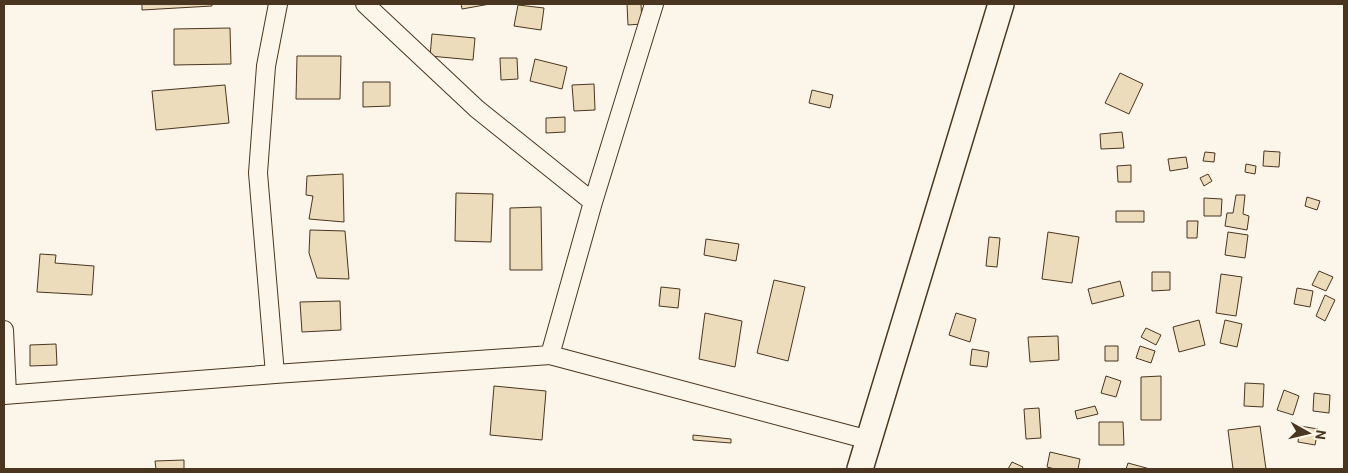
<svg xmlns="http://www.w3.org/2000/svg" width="1348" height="473" font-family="Barlow,sans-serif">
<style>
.building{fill:#ecdcbc;stroke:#4a3520}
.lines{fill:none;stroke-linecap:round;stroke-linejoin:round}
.street-casing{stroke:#4a3520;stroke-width:20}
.secondary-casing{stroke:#4a3520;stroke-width:28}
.street{stroke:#fbf6e9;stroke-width:18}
.secondary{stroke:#fbf6e9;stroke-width:25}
</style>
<rect width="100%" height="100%" fill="#fbf6e9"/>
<!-- building -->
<path class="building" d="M142,4H212V6L142,10Z
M461,4H490L462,9Z
M627,4H641L642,24L628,25Z
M518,5L544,8L541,30L514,26Z
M230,28L231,64L174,65V29Z
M432,34L475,38L473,60L430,56Z
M297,56H341L340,99H296Z
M500,58H517L518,79L501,80Z
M535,59L567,67L562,89L530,81Z
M1120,73L1143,84L1129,114L1105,103Z
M363,82H390V106L363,107Z
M594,84L595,110L574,111L572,85Z
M225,85L229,123L156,130L152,91Z
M812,90L833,95L830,108L809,103Z
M565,117V132L546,133V118Z
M1122,132L1124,148L1101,149L1100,134Z
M1264,151L1280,152L1279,167L1263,166Z
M1205,152L1215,153L1214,162L1203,161Z
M1186,157L1188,168L1170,171L1168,159Z
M1246,164L1256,166L1255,174L1245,172Z
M1131,165V182H1118L1117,166Z
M343,174L344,222L309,219L313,196L306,195L307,176Z
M1208,174L1212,181L1204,186L1200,178Z
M456,193L493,194L491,242L455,241Z
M1236,195H1245L1243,214L1249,216L1247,230L1225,226L1227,213H1233Z
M1307,197L1320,201L1317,210L1305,206Z
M1204,198L1222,199L1221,216H1204Z
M541,207L542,270H510V208Z
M1116,211H1144V222H1116Z
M1187,221H1198L1197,238H1187Z
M310,230L345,231L349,279L317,278L309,253Z
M1048,232L1079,237L1072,283L1042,279Z
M1228,232L1248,235L1245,258L1225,255Z
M989,237L1000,238L997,267L986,266Z
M706,239L739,244L736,261L704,255Z
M40,254L56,255L55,263L94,266L92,295L37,292Z
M1319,271L1333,277L1326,291L1312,285Z
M1152,272H1170V290L1152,291Z
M1221,274L1242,277L1236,316L1216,313Z
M774,280L805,287L788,361L757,353Z
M1120,281L1124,296L1092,304L1088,289Z
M661,287L680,289L678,308L659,306Z
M1297,288L1313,291L1310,307L1294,304Z
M1325,295L1335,300L1325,321L1316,316Z
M340,301L341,330L302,332L300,302Z
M705,313L742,321L735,367L699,359Z
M956,313L976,319L970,342L949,335Z
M1199,320L1205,345L1179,352L1173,327Z
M1225,320L1242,324L1237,347L1220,343Z
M1146,328L1161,335L1156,345L1141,337Z
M1058,336L1059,360L1030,362L1028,337Z
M56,344L57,365L30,366V345Z
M1105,346H1118V361H1105Z
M1140,346L1155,351L1151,363L1136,358Z
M972,349L989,352L987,367L970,365Z
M1106,376L1121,381L1116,397L1101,393Z
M1161,376V420H1141V377Z
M1245,383L1264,384L1263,407L1244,406Z
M494,386L546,391L542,440L490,435Z
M1284,390L1299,396L1293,415L1277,410Z
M1314,393L1330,395L1329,413L1313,411Z
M1095,406L1098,414L1077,419L1075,411Z
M1039,408L1041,438L1026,439L1024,409Z
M1099,422H1123L1124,445H1099Z
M1260,426L1266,469H1233L1228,430Z
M1300,426L1318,429L1315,445L1298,442Z
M693,435L731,439V443L693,440Z
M1050,452L1080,459L1078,469H1055L1047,467Z
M184,460V469H156L155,461Z
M1012,462L1023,467L1022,469H1008Z
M1128,463L1150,469H1126Z"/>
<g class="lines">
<defs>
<path id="street" d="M365,4L477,109L593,202
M4,330L7,394
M550,355L593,202L654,4
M275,374L258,173L266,66L278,4
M4,395L275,374L550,355L869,440"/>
<path id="secondary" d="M860,469L1001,4"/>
</defs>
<!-- street casing -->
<use href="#street" class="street-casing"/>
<!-- secondary casing -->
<use href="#secondary" class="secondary-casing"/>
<!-- street -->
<use href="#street" class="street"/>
<!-- secondary -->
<use href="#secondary" class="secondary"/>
</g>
<!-- border -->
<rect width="1348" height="473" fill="none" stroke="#4a3520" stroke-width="10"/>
<!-- north arrow -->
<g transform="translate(1308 433) rotate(98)" stroke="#fbf6e9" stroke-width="4" paint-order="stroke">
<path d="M0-4L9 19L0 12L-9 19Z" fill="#4a3520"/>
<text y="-8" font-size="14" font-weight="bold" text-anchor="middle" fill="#4a3520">N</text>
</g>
</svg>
